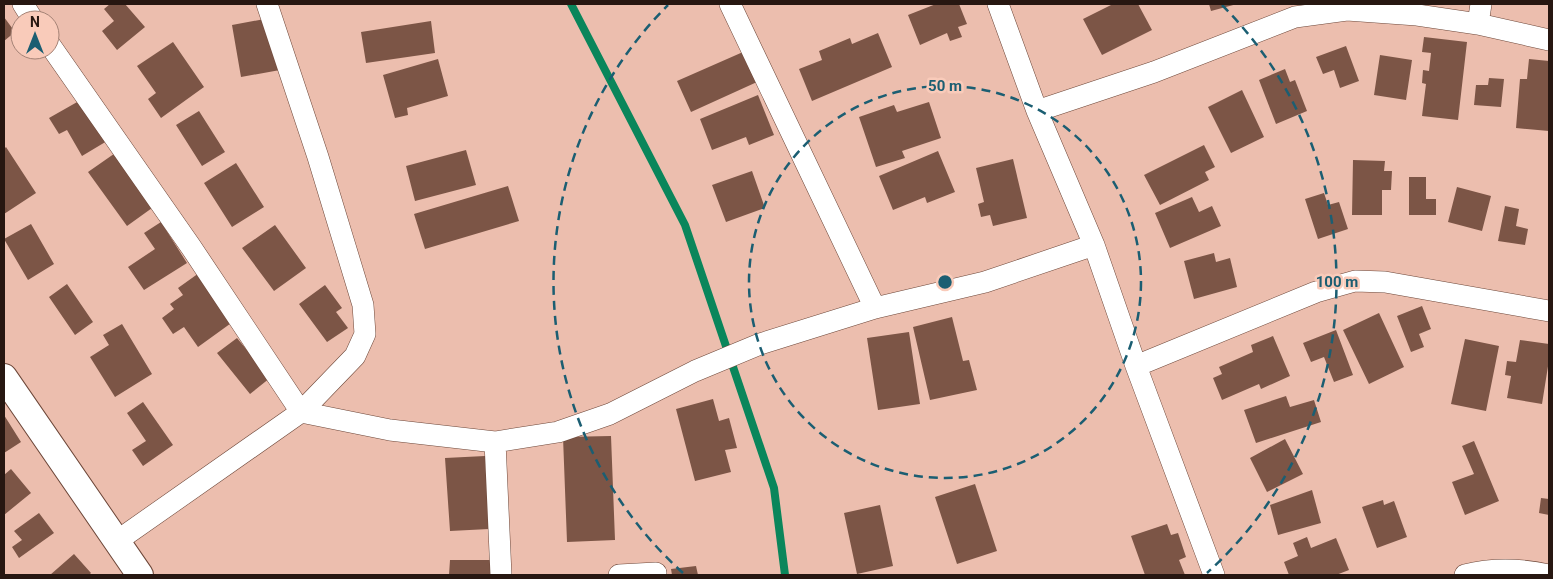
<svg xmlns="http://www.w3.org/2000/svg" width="1553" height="579" font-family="Roboto,sans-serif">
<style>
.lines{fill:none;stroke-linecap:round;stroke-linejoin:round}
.stream{stroke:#0a865b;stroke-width:8}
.building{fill:#7c5546}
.minor-casing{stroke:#6d4739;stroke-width:22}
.tertiary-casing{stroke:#6d4739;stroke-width:28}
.minor{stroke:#fff;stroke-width:21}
.tertiary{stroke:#fff;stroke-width:26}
.ring{fill:none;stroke:#1b5e72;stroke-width:2.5;stroke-dasharray:9 6}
.centre{fill:#1b5e72;stroke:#f9cbba;stroke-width:2.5}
.ring-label{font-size:15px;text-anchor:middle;font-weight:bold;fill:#1b5e72;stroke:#f9cbba;stroke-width:5;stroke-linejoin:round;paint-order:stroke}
</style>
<rect width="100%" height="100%" fill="#ecbeae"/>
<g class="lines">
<!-- stream -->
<path class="stream" d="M571,4L685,225L774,488L785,575"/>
</g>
<!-- building -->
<path class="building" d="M110,4H125L145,27L117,50L102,31L114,21L104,9Z
M936,4H959L967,24L958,27L962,37L950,41L947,33L920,45L908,15Z
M1113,4H1138L1152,30L1102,55L1083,19Z
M1209,4H1237L1211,11Z
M4,17L15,32L4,41Z
M270,18L280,70L241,77L232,25Z
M431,21L435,53L366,63L361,32Z
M878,33L892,67L812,101L799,69L822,60L819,51L850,38L852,44Z
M1424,37L1467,42L1458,120L1422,116L1426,84L1422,83L1423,70L1429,71L1431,53L1422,52Z
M173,42L204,87L161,118L148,99L156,93L137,66Z
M1346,46L1359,81L1340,88L1334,70L1323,74L1316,57Z
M743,52L757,82L691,112L677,81Z
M1380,55L1412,60L1406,100L1374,95Z
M438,59L448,96L407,108L408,115L395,118L383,75Z
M1529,59L1549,61V131L1516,128L1520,79H1527Z
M1285,69L1290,82L1295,80L1307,111L1276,124L1259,80Z
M1489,78L1504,79L1501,107L1474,105L1476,85H1488Z
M1242,90L1264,137L1231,153L1208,107Z
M758,95L774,135L749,145L746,137L712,150L700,119Z
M86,97L112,138L82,156L67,130L59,134L49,118Z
M929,102L941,138L902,151L905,158L876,167L859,117L894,105L897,112Z
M199,111L225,152L202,166L176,125Z
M1204,145L1215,167L1205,172L1209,180L1160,205L1144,175Z
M6,147L36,193L4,214V149Z
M121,149L159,203L127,226L88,172Z
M466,150L476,185L415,201L406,166Z
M938,151L955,192L927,203L925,197L893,210L879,176Z
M1013,159L1027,218L993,226L990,215L981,217L978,204L984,202L976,168Z
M1353,160L1385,161L1384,171H1392L1391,190H1382V215H1352Z
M236,163L264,207L232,227L204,183Z
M752,171L765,208L726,222L712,185Z
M1409,177H1426V199H1436V215H1409Z
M508,186L519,221L425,249L414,214Z
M1457,187L1491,196L1482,231L1448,222Z
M1324,193L1328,205L1339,202L1348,229L1318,239L1305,199Z
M1192,197L1199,212L1212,206L1221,226L1170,248L1155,213Z
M1505,206L1519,209L1516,226L1528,229L1525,245L1498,241Z
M161,222L187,263L144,290L128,267L155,249L144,233Z
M31,224L54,264L28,280L4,239Z
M275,225L306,268L274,291L242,248Z
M1214,253L1216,262L1230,258L1237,287L1194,299L1184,261Z
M199,273L234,321L198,347L184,327L173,334L162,318L174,309L170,304L183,295L178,288Z
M67,284L93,322L75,335L49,297Z
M325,285L342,308L336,312L348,328L327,342L299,304Z
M1422,306L1431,329L1419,334L1424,347L1411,352L1397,316Z
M1379,313L1404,367L1369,384L1343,330Z
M952,317L963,361L969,360L977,390L930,400L913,327Z
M122,324L152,374L115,397L90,357L109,345L103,335Z
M1336,330L1353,375L1334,382L1324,357L1311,362L1303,343Z
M909,332L920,404L878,410L867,338Z
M1273,336L1290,376L1261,389L1259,384L1222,400L1213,378L1222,374L1219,367L1253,352L1251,345Z
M237,338L270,378L250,394L217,353Z
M1465,339L1499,346L1486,411L1451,404Z
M1520,340L1549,344V360L1542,404L1507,398L1511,376L1505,375L1507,361L1516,362Z
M1286,396L1290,407L1314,400L1321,422L1256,443L1244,410Z
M713,399L719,421L729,418L737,448L725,450L731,472L695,481L676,409Z
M143,402L173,445L143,466L132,450L146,441L127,413Z
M4,415L21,442L4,453Z
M611,436L615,540L567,542L563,437Z
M1285,439L1303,474L1267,492L1250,458Z
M1474,441L1499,501L1465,515L1452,482L1474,474L1462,446Z
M485,456L489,529L450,531L445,458Z
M11,469L31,493L4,515V475Z
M975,484L997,551L957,564L935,497Z
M1312,490L1321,523L1278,535L1270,505Z
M1541,498L1549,499V515L1539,513Z
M1383,500L1384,505L1394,501L1407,537L1377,548L1362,507Z
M880,505L893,566L857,574L844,513Z
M39,513L54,533L19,558L12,547L22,540L14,531Z
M1167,524L1171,535L1178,533L1186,557L1179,560L1185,575H1145L1131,536Z
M1307,537L1311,548L1336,538L1349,570L1336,575H1289L1284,562L1298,556L1293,543Z
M74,554L91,573L89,575H50Z
M450,560H492V575H449Z
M696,566L698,575H672L671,569Z"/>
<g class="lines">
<defs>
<path id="minor" d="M23,4L33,20
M730,4L875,308
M998,4L1037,111L1094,245L1136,366L1214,575
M1478,24L1481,4
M50,45L191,247L301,412L390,430L495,442L558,432L610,414L695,371L760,344L875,308L985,282L1094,245
M1037,111L1154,72L1295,17L1347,10L1417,15L1478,24L1549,40
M1136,366L1316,292L1355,281L1385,282L1549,311
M495,442L501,575
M117,541L301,412L355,356L365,334L363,305L318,157L267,4
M619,575L656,573
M1465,575C1492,568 1522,569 1549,575"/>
<path id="tertiary" d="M4,377L140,575"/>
</defs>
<!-- minor casing -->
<use href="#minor" class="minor-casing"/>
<!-- tertiary casing -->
<use href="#tertiary" class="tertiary-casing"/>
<!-- minor -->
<use href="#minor" class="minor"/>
<!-- tertiary -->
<use href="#tertiary" class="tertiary"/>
</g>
<!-- distance rings -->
<g class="ring">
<circle cx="945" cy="282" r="196"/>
<path d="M683 573A392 392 0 0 1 668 5M1222 5A392 392 0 0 1 1207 573"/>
</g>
<circle cx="945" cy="282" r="8" class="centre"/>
<g class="ring-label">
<text x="945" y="91">50 m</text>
<text x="1337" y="287">100 m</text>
</g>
<!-- border -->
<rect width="1553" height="579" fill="none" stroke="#271711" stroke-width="10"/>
<!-- north arrow -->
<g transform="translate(35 35)"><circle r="24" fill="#f9cbba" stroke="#a58376"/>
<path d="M0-4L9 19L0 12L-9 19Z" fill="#1b5e72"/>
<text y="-8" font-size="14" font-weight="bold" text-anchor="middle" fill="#271711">N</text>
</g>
</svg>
